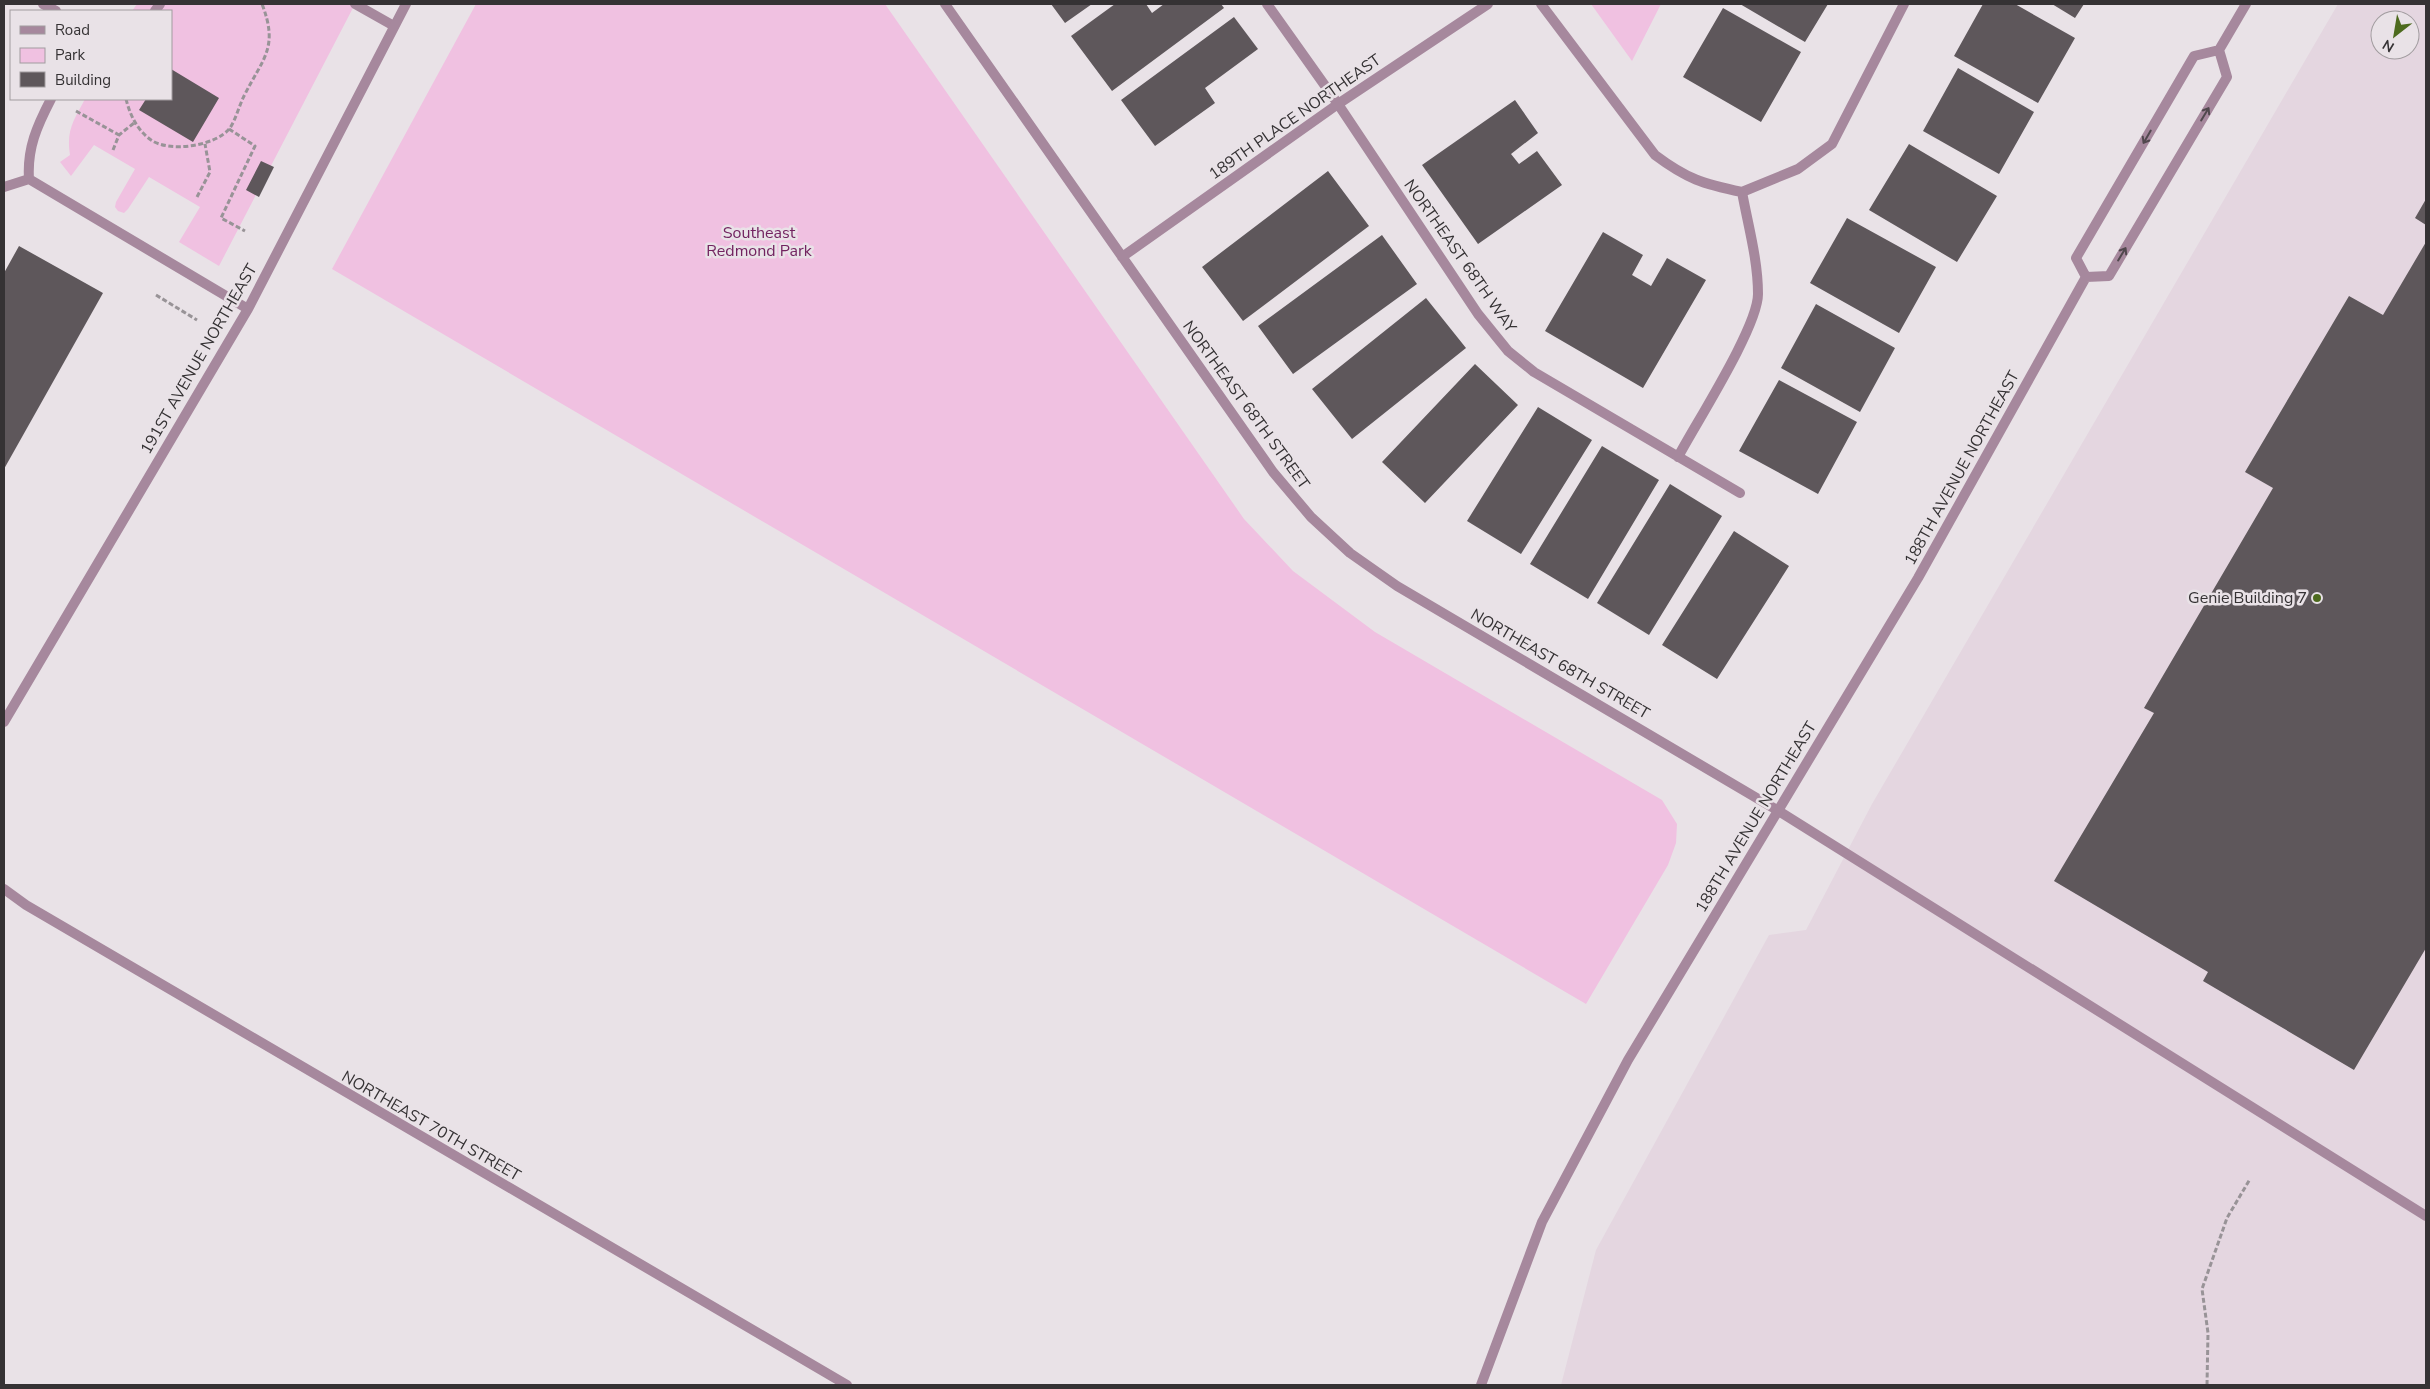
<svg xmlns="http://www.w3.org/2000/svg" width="2430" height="1389" font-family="'Nunito Sans',sans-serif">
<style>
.built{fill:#e4d6e0;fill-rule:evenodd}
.green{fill:#f0c1e1}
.building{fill:#5e575b}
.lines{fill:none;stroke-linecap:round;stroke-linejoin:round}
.path{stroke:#989397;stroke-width:3;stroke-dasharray:5 2.5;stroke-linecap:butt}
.service{stroke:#a6889d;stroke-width:10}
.minor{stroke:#a6889d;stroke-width:10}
.tertiary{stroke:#a6889d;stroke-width:10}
.oneway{stroke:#51484e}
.poi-dot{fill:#4d6a1e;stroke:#e9e2e7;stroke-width:2}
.labels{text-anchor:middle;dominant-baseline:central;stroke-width:5;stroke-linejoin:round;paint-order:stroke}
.street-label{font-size:16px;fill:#353234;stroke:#e9e2e7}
.park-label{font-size:16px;fill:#722360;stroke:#e9e2e7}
.poi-label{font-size:16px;fill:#353234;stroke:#e9e2e7;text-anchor:end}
</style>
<rect width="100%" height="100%" fill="#e9e2e7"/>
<!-- built -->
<path class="built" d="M2338,4H2426V1385H1561L1596,1250L1769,935L1806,930L1872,804ZM2380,20H2410V50H2380Z"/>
<!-- green -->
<path class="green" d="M137,4H355L219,266L179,242L200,207L149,177L128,209L124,213L118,211L115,207L116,202L135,169L94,145L71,176L60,162L70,155C66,130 74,120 85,99H171V11H132Z
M476,4H885L1244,519L1293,571L1375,632L1662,800L1677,824L1676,843L1668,865L1586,1004L332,269Z
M1591,4H1661L1632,61Z"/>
<!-- building -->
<path class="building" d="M1051,4H1092L1065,23Z
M1115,4H1146L1152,13L1164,4H1221L1224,8L1112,91L1071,36Z
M1740,4H1828L1805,42Z
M1983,4H2015L2075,38L2038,103L1954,56Z
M2052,4H2084L2075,18Z
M1723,8L1801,52L1761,122L1683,77Z
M1234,17L1258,49L1205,88L1215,103L1155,146L1121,100Z
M1958,68L2034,112L1999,174L1923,131Z
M171,69L219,98L193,142L139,110L146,99H171Z
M1515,100L1538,133L1511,154L1519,164L1537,151L1562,185L1478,244L1422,165Z
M1909,144L1997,196L1957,262L1869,210Z
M261,161L274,167L259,197L246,190Z
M1328,171L1369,226L1243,321L1202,267Z
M2426,199V225L2415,218Z
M1847,218L1936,267L1899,333L1810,283Z
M1603,232L1643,255L1632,275L1651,286L1667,258L1706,280L1643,388L1545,331Z
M1382,235L1417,284L1293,374L1258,326Z
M2426,242V948L2354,1070L2203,981L2208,972L2054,881L2154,713L2144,708L2273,488L2245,472L2349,296L2383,315Z
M19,246L103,293L4,469V273Z
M1426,298L1466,348L1352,439L1312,389Z
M1816,304L1895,348L1860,412L1781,368Z
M1475,364L1518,405L1425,503L1382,462Z
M1779,380L1857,422L1818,494L1739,451Z
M1538,407L1592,440L1521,554L1467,521Z
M1602,446L1659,480L1588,599L1530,564Z
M1670,484L1722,516L1649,635L1597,603Z
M1734,531L1789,566L1717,679L1662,645Z"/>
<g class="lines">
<!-- path -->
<path class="path" d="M126,99C130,115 137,130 151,140C170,153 216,146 230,128C236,119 239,106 244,96C263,58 279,48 262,4
M76,111L119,135
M229,129L255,146L221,218L245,231
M113,150L119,135L134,123
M197,197L210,172L205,144
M156,295L197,320
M2207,1385L2208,1333L2202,1289L2227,1218L2250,1179"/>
<!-- service -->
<path class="service" d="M355,4L394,26
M155,11L160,4
M1777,810L2426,1216"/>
<!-- minor -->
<path class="minor" d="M43,4L56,11
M945,4L1273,472L1311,517L1350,553L1397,586L1777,810
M1267,4L1338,104L1478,314L1508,351L1534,372L1740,493
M1541,4L1655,155C1687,179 1703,184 1742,192
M29,179L248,309
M4,187L29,179C27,148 37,126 51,99
M1742,192L1798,169L1832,144L1904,4
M1122,257L1338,104L1488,4
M1678,457C1696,423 1758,327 1758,294C1758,260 1748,225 1742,192
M4,722L248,309L406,4
M4,889L26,905L847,1385"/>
<!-- tertiary -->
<path class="tertiary" d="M2086,277L2076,258L2194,56L2219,50L2246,4
M2086,277L2109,276L2227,77L2219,50
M1481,1385L1542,1222L1628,1060L1918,578L2086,277"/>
</g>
<!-- one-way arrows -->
<defs><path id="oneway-shaft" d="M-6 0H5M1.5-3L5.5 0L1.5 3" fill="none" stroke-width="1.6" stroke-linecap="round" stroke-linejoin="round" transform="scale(1.25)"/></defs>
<g class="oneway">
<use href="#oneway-shaft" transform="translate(2205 114) rotate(-59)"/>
<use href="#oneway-shaft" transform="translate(2147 137) rotate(120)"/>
<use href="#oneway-shaft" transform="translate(2122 254) rotate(-59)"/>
</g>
<!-- markers -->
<circle class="poi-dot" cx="2317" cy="598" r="5"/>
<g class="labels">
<!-- street labels -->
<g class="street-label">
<text transform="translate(1295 117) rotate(-35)">189TH PLACE NORTHEAST</text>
<text transform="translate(1460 256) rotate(55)">NORTHEAST 68TH WAY</text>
<text transform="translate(199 359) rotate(-60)">191ST AVENUE NORTHEAST</text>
<text transform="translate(1246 405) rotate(54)">NORTHEAST 68TH STREET</text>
<text transform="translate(1962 468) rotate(-61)">188TH AVENUE NORTHEAST</text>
<text transform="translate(1560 664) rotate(30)">NORTHEAST 68TH STREET</text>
<text transform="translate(1756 817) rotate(-59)">188TH AVENUE NORTHEAST</text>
<text transform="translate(431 1126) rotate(30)">NORTHEAST 70TH STREET</text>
</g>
<!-- park labels -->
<g class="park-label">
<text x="759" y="233">Southeast<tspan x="759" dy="18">Redmond Park</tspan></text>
</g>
<!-- poi labels -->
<g class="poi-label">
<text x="2307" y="598">Genie Building 7</text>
</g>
</g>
<!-- border -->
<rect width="2430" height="1389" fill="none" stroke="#353234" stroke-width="10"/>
<!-- legend -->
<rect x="10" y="10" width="162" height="90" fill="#e9e2e7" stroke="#a19c9f"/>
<rect x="20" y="26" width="25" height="8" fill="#a6889d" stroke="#a19c9f"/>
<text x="55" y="35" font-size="15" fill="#353234">Road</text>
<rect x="20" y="48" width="25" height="15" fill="#f0c1e1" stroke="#a19c9f"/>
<text x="55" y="60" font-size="15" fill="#353234">Park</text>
<rect x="20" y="72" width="25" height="15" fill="#5e575b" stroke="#a19c9f"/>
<text x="55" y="85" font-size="15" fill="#353234">Building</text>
<!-- north arrow -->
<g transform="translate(2395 35) rotate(211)"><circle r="24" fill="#e9e2e7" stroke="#a19c9f"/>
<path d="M0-4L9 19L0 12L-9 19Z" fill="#4d6a1e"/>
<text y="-8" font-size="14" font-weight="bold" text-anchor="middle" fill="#353234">N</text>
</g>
</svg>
